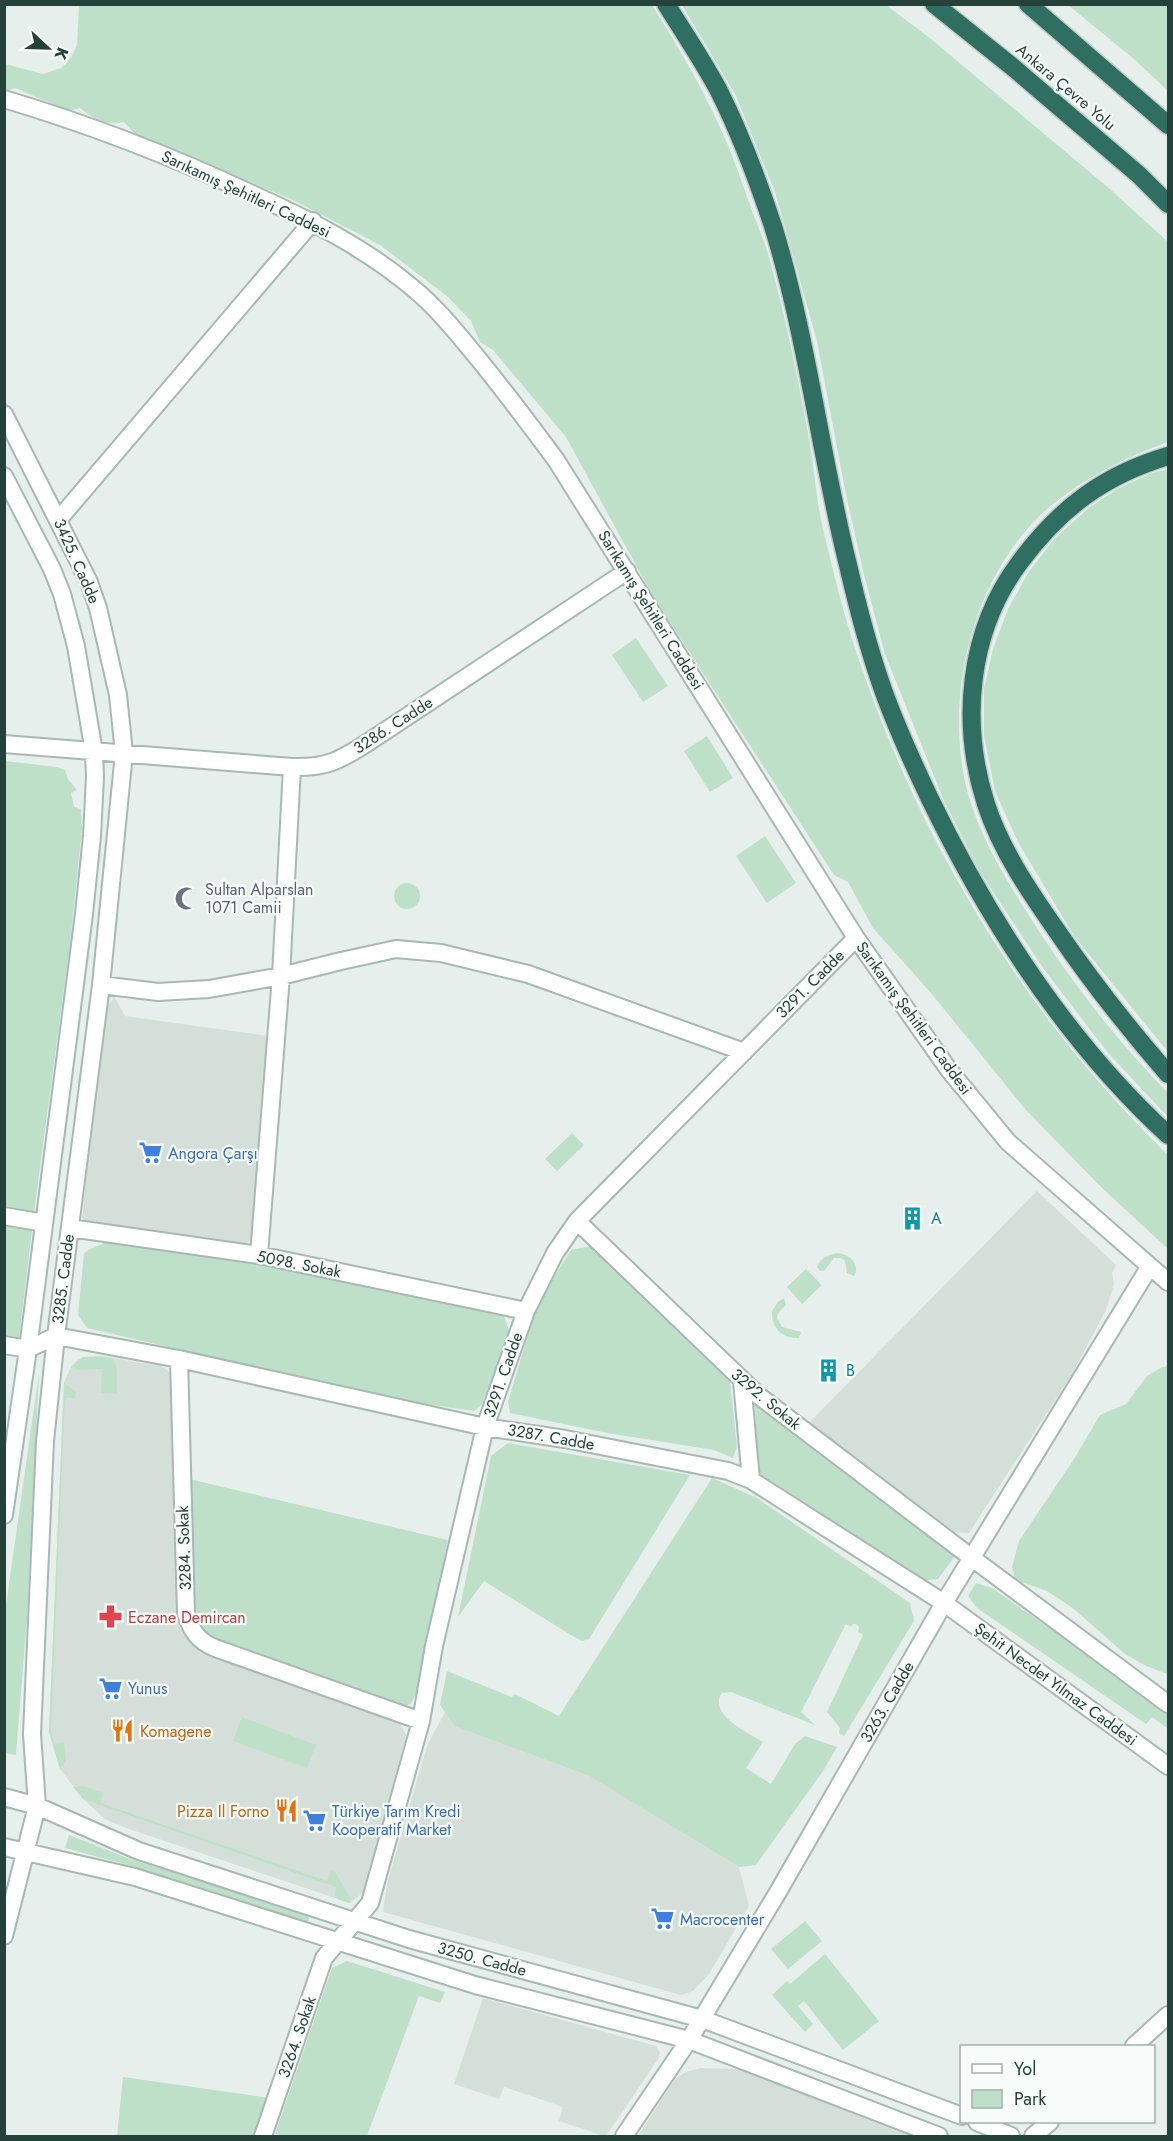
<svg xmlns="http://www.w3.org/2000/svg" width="1173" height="2141" font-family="Jost,sans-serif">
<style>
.built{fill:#d4dfda}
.green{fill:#bfe0c8}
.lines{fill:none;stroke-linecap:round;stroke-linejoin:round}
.minor-casing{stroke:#a8b8b2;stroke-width:20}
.highway-casing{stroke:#c2cac8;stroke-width:21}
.minor{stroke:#fff;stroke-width:16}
.highway{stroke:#2f6f62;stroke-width:18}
.labels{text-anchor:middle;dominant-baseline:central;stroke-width:4.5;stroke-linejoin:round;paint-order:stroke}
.street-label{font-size:16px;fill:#24423a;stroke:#f7fbf9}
.worship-label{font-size:16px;fill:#5b616d;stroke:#f7fbf9;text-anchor:start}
.shop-label{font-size:16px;fill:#366cbe;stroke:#f7fbf9;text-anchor:start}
.culture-label{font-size:16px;fill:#0d838f;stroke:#f7fbf9;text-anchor:start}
.health-label{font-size:16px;fill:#be3a42;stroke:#f7fbf9;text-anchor:start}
.food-label{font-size:16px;fill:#c56008;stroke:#f7fbf9;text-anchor:start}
</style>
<rect width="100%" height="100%" fill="#e6efeb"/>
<!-- built -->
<path class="built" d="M114,996L125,1016L269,1036L254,1235L250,1241L240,1246L89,1227L82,1221L103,1015Z
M1037,1191L1116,1265L1112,1273L1114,1284L1106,1310L1072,1374L969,1533L949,1532L806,1426Z
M100,1356L161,1366L172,1374L174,1396L179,1621L188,1640L200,1650L399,1722L406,1735L365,1891L350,1903L126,1828L105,1819L83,1799L60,1769L49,1732L64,1382L71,1367L78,1359Z
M445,1712L454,1726L589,1776L739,1867L749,1906L709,1974L693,1991L681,1995L383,1912L387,1884L422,1763L428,1744Z
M483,1998L656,2046L660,2053L658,2059L606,2136H604L559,2121L563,2107L504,2087L499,2099L454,2084Z
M701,2068L739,2069L910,2136H638L675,2079L686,2072Z"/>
<!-- green -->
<path class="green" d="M79,5H652C676,43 699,82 718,123C732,152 742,183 753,213C759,229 766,245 770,261C787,323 800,387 811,450C815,478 817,506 824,533C834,574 844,617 858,657C920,843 1027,1019 1168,1155V1249L1101,1187L1025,1109L931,993L873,928L848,882L834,875L651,593L566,437L493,350L480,342L471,321L448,297L380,245L293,200L135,134L124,122C105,125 95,120 80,108L69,111L15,88L5,91V64L43,74L61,68L72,56L77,45Z
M682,5H886L931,39L1111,190L1168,242V442C1127,457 1088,476 1053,504C973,570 942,695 968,794C980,836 1003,875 1026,911C1067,976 1114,1038 1168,1093V1117L1108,1053L1043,968L980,872L944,801L885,654L864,575L845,490L817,341L775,192L736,96Z
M1068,5H1168V91L1134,59Z
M1168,469V1052L1074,936L1018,842L995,791L984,736V689L993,649L1008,609L1028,573L1055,538L1090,507L1119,488L1152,473Z
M636,638L668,686L643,702L612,655Z
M707,736L733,778L710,792L684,751Z
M5,761L57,767L65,770L68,779L77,790L71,793L74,807L81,809L82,829L70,944L34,1212L5,1206Z
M765,836L796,883L767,903L736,856Z
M394 896a13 13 0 1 1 26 0a13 13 0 1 1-26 0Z
M572,1133L584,1145L557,1171L545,1159Z
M4,1225L32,1230L19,1338L5,1335Z
M104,1243H117L261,1264L486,1307L504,1316L510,1333L482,1404L474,1411L390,1399L87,1328L78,1315L84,1254L88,1250Z
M591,1246L726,1369L730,1382L737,1447L733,1458L714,1450L607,1433L510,1413L508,1402L537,1304L571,1250Z
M838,1253C850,1255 861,1264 854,1276L847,1273L845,1261L841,1258H834L825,1270L820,1271L817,1267C819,1258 830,1254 838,1253Z
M806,1269L822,1285L802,1304L787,1287Z
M784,1298L786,1305L778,1313L777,1318L782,1327L801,1332L799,1338C782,1339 771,1328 772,1311L778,1302Z
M100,1356L112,1358L115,1363L117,1370V1394L101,1393L102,1369L78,1370L71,1367L83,1357Z
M1168,1366V1674H1167L1146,1666L1125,1654L1074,1609L1047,1591L1015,1580L1012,1567L1019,1541L1074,1459L1100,1415L1126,1404L1147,1376L1162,1367Z
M39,1373L27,1617L16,1755L5,1753V1612Z
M64,1382L76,1392L75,1398H65L51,1728L54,1744L64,1742L66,1760L60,1769L49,1732Z
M755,1401L956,1555L938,1579L922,1581L758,1473Z
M508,1443L690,1475L589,1639L582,1641L574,1637L484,1581L458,1617L491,1456Z
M712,1478L757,1498L910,1603L914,1621L844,1736L839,1733L840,1728L827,1712L863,1635L858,1632L859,1627L856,1624H853L851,1627L846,1624L801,1712L815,1725L731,1692L722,1693C707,1714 749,1733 763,1742L746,1768L771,1784L795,1744L805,1736L837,1747L823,1771L756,1865L739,1867L589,1776L454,1726L440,1705L447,1671L512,1697L515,1694L559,1716Z
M189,1479L448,1540L417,1690L411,1704L404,1706L215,1640L201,1632L194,1618Z
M976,1583L992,1588L1168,1711V1729L1152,1717L1146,1724L977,1608L968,1596Z
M242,1717L316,1745L307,1768L233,1741Z
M84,1786L103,1793L100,1803L327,1881L331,1870L335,1872L351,1899L349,1903L337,1899L335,1896L336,1887L83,1799L73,1787Z
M69,1835L133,1860L310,1915L308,1922L132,1866L65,1848Z
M805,1921L822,1941L788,1969L771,1949Z
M825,1954L879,2021L843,2050L804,2001L798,2006L813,2024L805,2032L772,1995L787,1981L790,1984Z
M347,1961L445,1992L440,2003L419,1996L367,2136H283L275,2134L332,1968Z
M123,2077L270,2098L257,2136H117Z"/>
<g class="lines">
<defs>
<path id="minor" d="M4,99C88,124 171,156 250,193C308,219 366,248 414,289C437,308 457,333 476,356C504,390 530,425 556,460L856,938L949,1070L1008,1142L1168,1282
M4,414L89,582L98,608L118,695L124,753L101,985L56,1336L45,1441L32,1734L37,1806L4,1936
M4,476L52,569L62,594L76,646L94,752L95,777L92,836L84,914L28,1349L4,1515
M59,519L313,221
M4,744L292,767C326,768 339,761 367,743L627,571
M101,985L158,992L209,989L281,976L341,961L396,949L441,953L528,974L744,1052
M4,1216L44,1223
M577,1221L759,1396L972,1558L1168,1704
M70,1228L259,1255L526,1311
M259,1255L281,976L292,767
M4,1345L28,1349L56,1336L179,1359L485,1427L565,1439L728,1471L751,1480L944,1603L1168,1766
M179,1359L186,1613C191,1631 198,1641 215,1648L421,1721
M742,1381L751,1480
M4,1797L37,1806L139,1851L409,1939L702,2019L962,2116
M4,1847L135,1877L475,1985L689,2040L939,2136
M1134,2046L1168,2015
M977,2122L1011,2136
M263,2136L324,1958L370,1903L421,1721L434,1646L485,1427L526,1311L555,1253L577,1221L856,938
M624,2136L689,2040L778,1892L944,1603L1150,1266
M1033,2136L1050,2122"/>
<path id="highway" d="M666,4C684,33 703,61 719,91C740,133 758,181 773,226C807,337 820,453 848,565C857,604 867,643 880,681C893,720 911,759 929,797C989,921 1067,1042 1168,1135
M934,4L1015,69L1139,175L1168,204
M1028,4L1168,125
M1168,456C1104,475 1060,508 1020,562C968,631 960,723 986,804C1001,850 1029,891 1057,931C1091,981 1128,1028 1168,1074"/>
</defs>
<!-- minor casing -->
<use href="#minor" class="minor-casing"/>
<!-- highway casing -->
<use href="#highway" class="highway-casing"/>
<!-- minor -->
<use href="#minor" class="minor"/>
<!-- highway -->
<use href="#highway" class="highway"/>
</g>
<!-- icons -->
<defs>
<symbol id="mosque-bare" viewBox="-9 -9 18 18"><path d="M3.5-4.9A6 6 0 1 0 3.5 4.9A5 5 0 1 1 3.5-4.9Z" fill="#6b7280" stroke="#f7fbf9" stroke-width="2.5" paint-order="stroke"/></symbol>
<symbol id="supermarket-bare" viewBox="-9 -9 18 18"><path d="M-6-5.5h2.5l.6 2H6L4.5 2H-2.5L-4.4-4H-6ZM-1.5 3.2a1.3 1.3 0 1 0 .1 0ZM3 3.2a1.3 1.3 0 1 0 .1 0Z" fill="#3f7fe0" stroke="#f7fbf9" stroke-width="2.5" paint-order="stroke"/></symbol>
<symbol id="building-bare" viewBox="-9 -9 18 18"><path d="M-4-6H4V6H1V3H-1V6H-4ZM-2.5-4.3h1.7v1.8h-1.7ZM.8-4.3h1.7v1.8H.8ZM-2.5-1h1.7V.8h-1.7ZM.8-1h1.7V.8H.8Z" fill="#0f9aa8" stroke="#f7fbf9" stroke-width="2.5" paint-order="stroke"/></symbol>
<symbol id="pharmacy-bare" viewBox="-9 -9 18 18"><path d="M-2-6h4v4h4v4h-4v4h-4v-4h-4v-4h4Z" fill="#e0444e" stroke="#f7fbf9" stroke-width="2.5" paint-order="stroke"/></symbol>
<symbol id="restaurant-bare" viewBox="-9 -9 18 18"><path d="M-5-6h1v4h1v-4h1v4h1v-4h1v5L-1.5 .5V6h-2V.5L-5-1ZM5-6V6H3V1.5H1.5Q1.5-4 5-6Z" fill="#e8710a" stroke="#f7fbf9" stroke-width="2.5" paint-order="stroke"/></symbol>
</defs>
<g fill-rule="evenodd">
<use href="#mosque-bare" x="170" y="882" width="33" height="33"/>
<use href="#supermarket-bare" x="134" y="1136" width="33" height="33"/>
<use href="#building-bare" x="896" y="1202" width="33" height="33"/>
<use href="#building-bare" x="812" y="1354" width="33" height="33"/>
<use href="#pharmacy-bare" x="94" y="1600" width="33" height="33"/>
<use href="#supermarket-bare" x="94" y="1672" width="33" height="33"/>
<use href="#restaurant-bare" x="106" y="1714" width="33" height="33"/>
<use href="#restaurant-bare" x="270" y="1794" width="33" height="33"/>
<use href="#supermarket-bare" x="298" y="1804" width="33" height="33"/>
<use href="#supermarket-bare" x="646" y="1902" width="33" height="33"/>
</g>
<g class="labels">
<!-- street labels -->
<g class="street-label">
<text transform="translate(1066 87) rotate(40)">Ankara Çevre Yolu</text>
<text transform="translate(246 194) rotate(25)">Sarıkamış Şehitleri Caddesi</text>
<text transform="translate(77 561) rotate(66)">3425. Cadde</text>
<text transform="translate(651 610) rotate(58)">Sarıkamış Şehitleri Caddesi</text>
<text transform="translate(393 725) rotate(-33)">3286. Cadde</text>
<text transform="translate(810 984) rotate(-45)">3291. Cadde</text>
<text transform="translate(914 1018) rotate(54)">Sarıkamış Şehitleri Caddesi</text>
<text transform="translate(299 1264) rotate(11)">5098. Sokak</text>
<text transform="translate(63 1279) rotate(-83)">3285. Cadde</text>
<text transform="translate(503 1375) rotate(-71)">3291. Cadde</text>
<text transform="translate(766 1399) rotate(40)">3292. Sokak</text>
<text transform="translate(551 1437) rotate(10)">3287. Cadde</text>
<text transform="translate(184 1548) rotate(-92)">3284. Sokak</text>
<text transform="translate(1056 1684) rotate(36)">Şehit Necdet Yılmaz Caddesi</text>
<text transform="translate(887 1702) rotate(-60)">3263. Cadde</text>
<text transform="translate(482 1959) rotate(15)">3250. Cadde</text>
<text transform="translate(297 2037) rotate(-71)">3264. Sokak</text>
</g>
<!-- worship labels -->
<g class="worship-label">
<text x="205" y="889">Sultan Alparslan<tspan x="205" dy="18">1071 Camii</tspan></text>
</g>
<!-- shop labels -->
<g class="shop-label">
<text x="168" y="1153">Angora Çarşı</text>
<text x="128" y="1688">Yunus</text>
<text x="332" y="1811">Türkiye Tarım Kredi<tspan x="332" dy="18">Kooperatif Market</tspan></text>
<text x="680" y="1919">Macrocenter</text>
</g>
<!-- culture labels -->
<g class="culture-label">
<text x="931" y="1218">A</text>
<text x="846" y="1370">B</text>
</g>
<!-- health labels -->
<g class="health-label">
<text x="128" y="1617">Eczane Demircan</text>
</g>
<!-- food labels -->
<g class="food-label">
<text x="140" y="1731">Komagene</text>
<text x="269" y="1811" text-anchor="end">Pizza Il Forno</text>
</g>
</g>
<!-- border -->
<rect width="1173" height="2141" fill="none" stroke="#24423a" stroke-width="12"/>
<!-- legend -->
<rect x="960" y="2045" width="195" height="78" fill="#f7fbf9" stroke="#a3b1ad" stroke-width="1.5"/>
<rect x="972" y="2064" width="30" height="9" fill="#ffffff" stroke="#a3b1ad" stroke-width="1.5"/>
<text x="1014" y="2075" font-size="18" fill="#24423a">Yol</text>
<rect x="972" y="2090" width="30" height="18" fill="#bfe0c8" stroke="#a3b1ad" stroke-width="1.5"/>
<text x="1014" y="2105" font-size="18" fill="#24423a">Park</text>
<!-- north arrow -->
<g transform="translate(48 48) rotate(112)" stroke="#f7fbf9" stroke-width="4.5" paint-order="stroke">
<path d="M0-4.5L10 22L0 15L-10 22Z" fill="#24423a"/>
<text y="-9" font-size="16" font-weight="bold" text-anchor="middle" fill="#24423a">K</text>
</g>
</svg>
